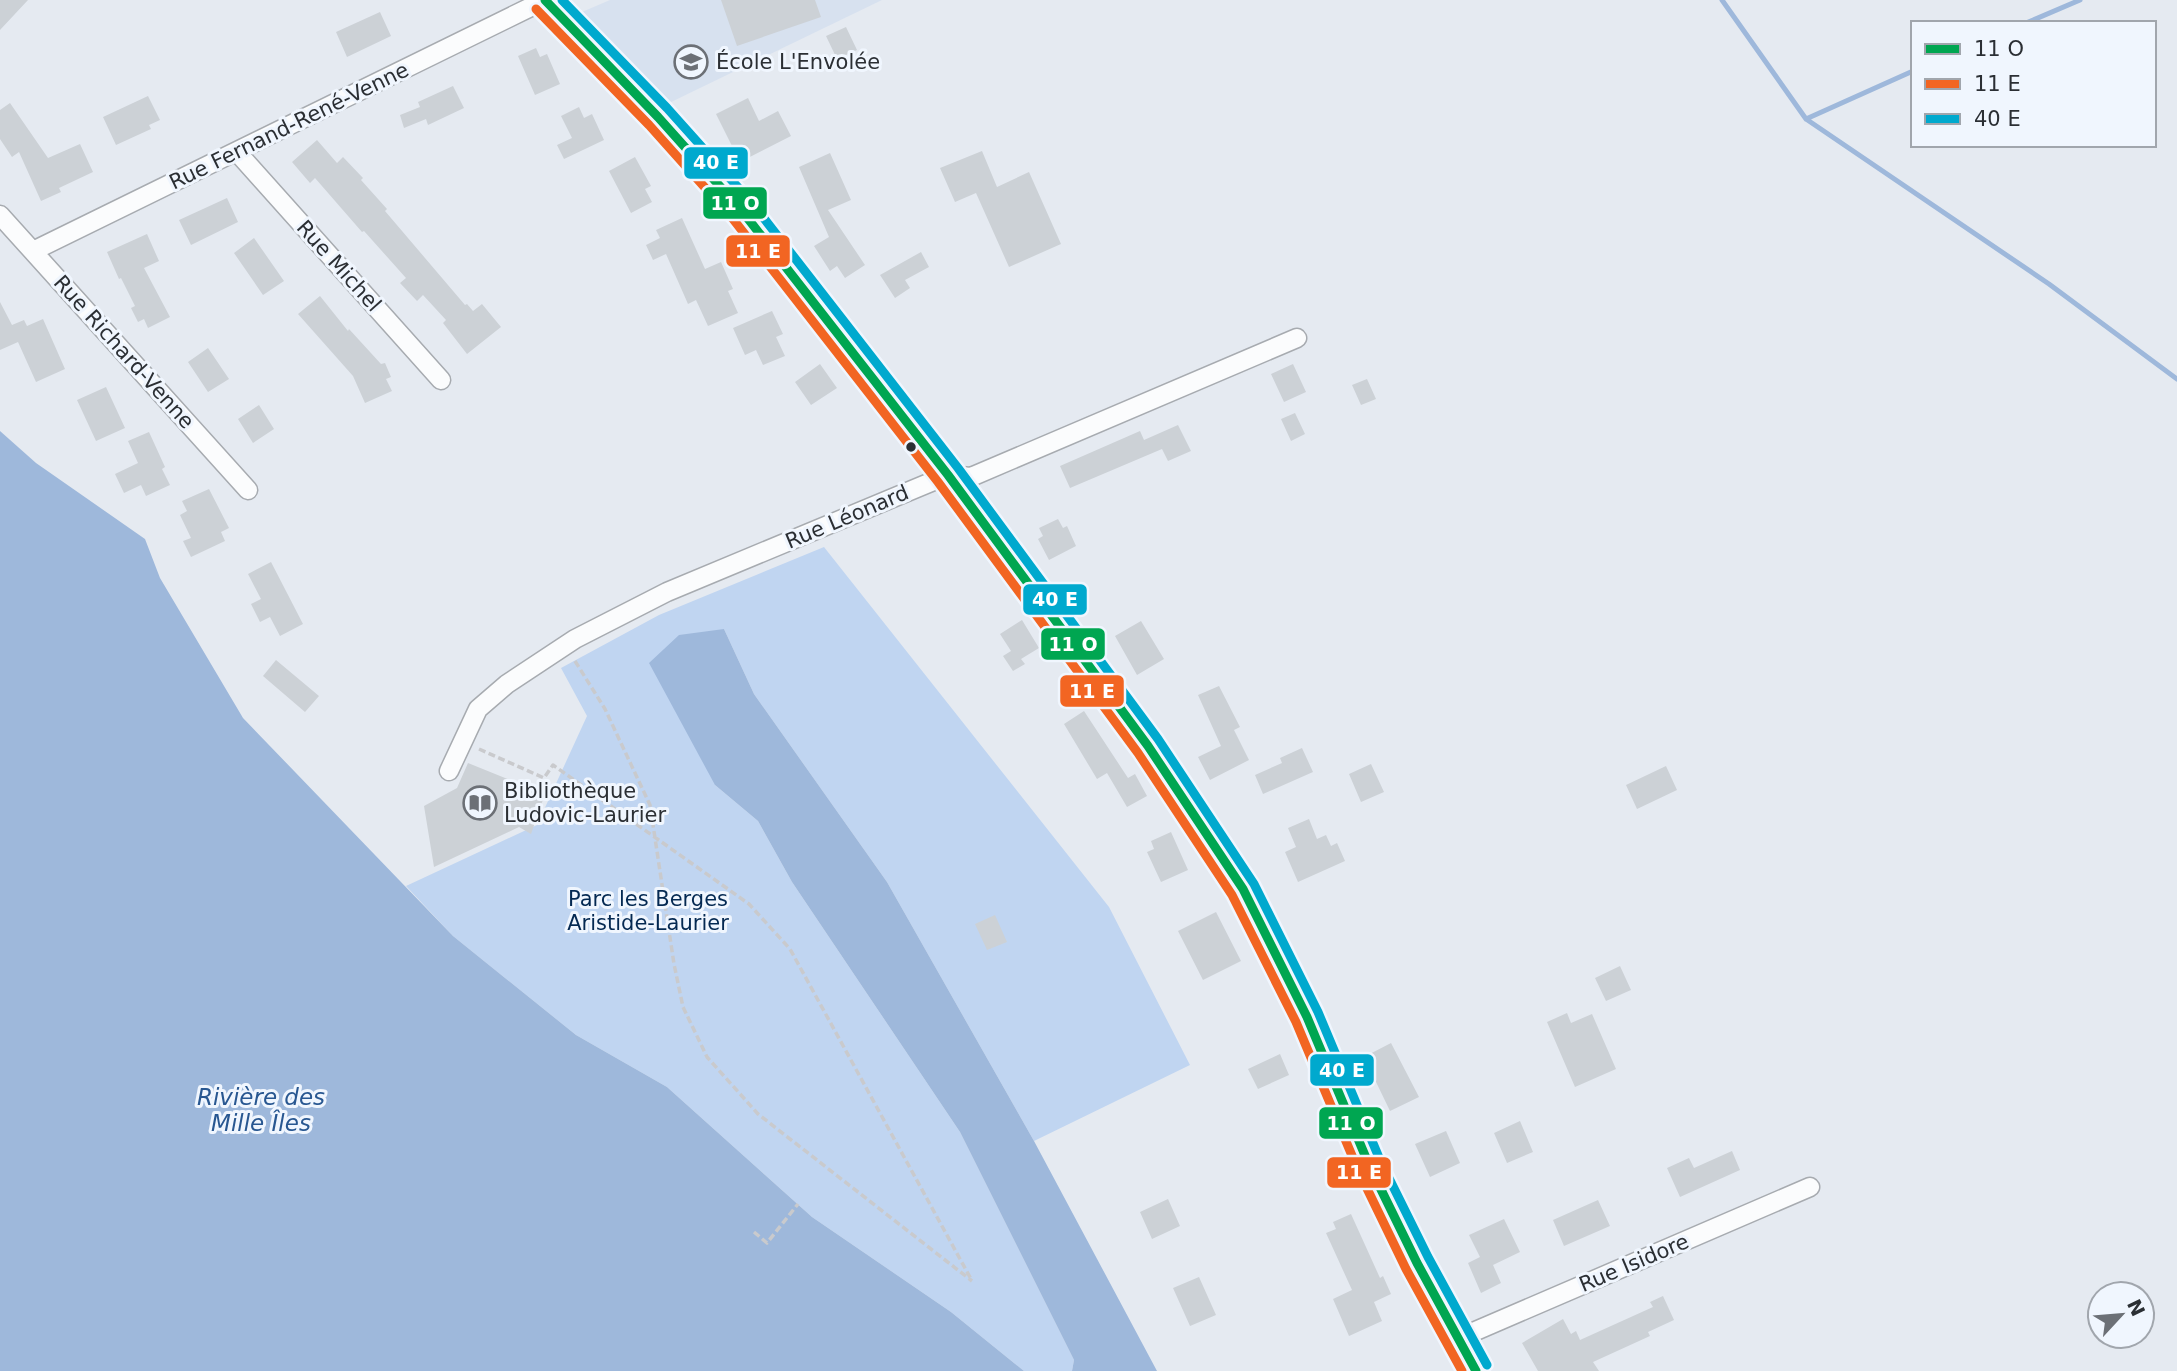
<svg xmlns="http://www.w3.org/2000/svg" width="2177" height="1371" font-family="'DejaVu Sans',sans-serif">
<style>
.built{fill:#d7e1ef}
.green{fill:#c0d5f1}
.water{fill:#9eb8db}
.lines{fill:none;stroke-linecap:round;stroke-linejoin:round}
.stream{stroke:#9eb8db;stroke-width:5}
.building{fill:#ccd1d6}
.minor-casing{stroke:#a7abb0;stroke-width:21}
.secondary-casing{stroke:#a7abb0;stroke-width:28}
.path{stroke:#c9cacd;stroke-width:3.5;stroke-dasharray:7 3.5;stroke-linecap:butt}
.minor{stroke:#fbfcfd;stroke-width:18}
.secondary{stroke:#fbfcfd;stroke-width:24}
.bus-1-casing{stroke:#f0f6fe;stroke-width:14}
.bus-2-casing{stroke:#f0f6fe;stroke-width:14}
.bus-3-casing{stroke:#f0f6fe;stroke-width:14}
.bus-1{stroke:#00a651;stroke-width:9}
.bus-2{stroke:#f26522;stroke-width:9}
.bus-3{stroke:#00a9ce;stroke-width:9}
.bus-dot{fill:#2b2f34;stroke:#f0f6fe;stroke-width:2.5}
.labels{text-anchor:middle;dominant-baseline:central;stroke-width:6;stroke-linejoin:round;paint-order:stroke}
.poi-label{font-size:21px;fill:#2b2f34;stroke:#f0f6fe;text-anchor:start}
.street-label{font-size:21px;fill:#2b2f34;stroke:#f0f6fe}
.park-label{font-size:21px;fill:#042952;stroke:#f0f6fe}
.water-label{font-size:23px;font-style:italic;fill:#285791;stroke:#f0f6fe}
.line-badge{stroke:#f0f6fe;stroke-width:2.5}
.badge-label{font-size:19px;text-anchor:middle;font-weight:bold;fill:#fff}
</style>
<rect width="100%" height="100%" fill="#e5eaf1"/>
<!-- built -->
<path class="built" d="M610,0H882L667,104L582,12Z"/>
<!-- green -->
<path class="green" d="M824,547L1109,907L1190,1065L1034,1141L887,882L754,694L724,629L715,785L758,821L792,882L960,1132L1074,1360L1072,1371H1024L951,1312L812,1217L667,1087L576,1035L453,936L406,886L537,825L587,716L561,668L659,615Z"/>
<!-- water -->
<path class="water" d="M0,431L36,463L145,539L160,578L243,718L453,936L576,1035L667,1087L812,1217L951,1312L1024,1371H0Z
M724,629L754,694L887,882L1034,1141L1157,1371H1072L1074,1360L960,1132L792,882L758,821L715,785L649,663L679,635Z"/>
<g class="lines">
<!-- stream -->
<path class="stream" d="M1722,0L1806,119
M2026,23L2080,0
M1913,71L1806,119L2049,284L2177,379"/>
</g>
<!-- building -->
<path class="building" d="M0,0H28L0,30Z
M721,0H815L821,17L737,46Z
M380,12L391,36L347,57L336,32Z
M846,27L857,50L837,59L826,36Z
M536,48L540,57L547,54L560,84L535,95L518,56Z
M453,86L464,108L428,125L426,119L404,128L400,115L420,107L418,102Z
M148,96L160,120L149,125L151,129L116,145L103,117Z
M748,98L759,121L778,111L791,136L740,162L716,114Z
M10,103L48,158L80,144L93,172L59,188L61,192L41,201L19,152L12,157L0,139V110Z
M579,107L584,118L592,114L604,140L564,159L557,145L572,138L561,116Z
M317,140L337,163L343,157L363,178L361,180L387,209L385,211L465,305L467,304L473,311L482,304L501,327L467,354L443,323L446,320L423,295L417,301L400,283L406,278L364,231L362,232L315,178L310,183L292,162Z
M982,151L997,187L1029,172L1061,244L1009,267L976,193L955,202L940,168Z
M830,153L851,200L828,210L865,265L845,278L837,266L830,271L814,246L829,237L799,167Z
M635,157L651,186L645,189L652,202L631,213L609,171Z
M227,198L238,222L191,245L179,220Z
M682,218L705,269L721,262L733,289L728,291L738,313L708,326L696,300L688,304L666,254L653,260L646,245L660,238L656,230Z
M147,234L159,261L144,268L170,317L148,328L144,319L138,322L131,308L135,306L121,278L119,279L107,252Z
M254,238L284,281L263,295L234,253Z
M921,252L929,267L905,280L910,288L895,298L880,275Z
M320,296L348,331L349,329L381,364L385,363L391,377L386,379L392,391L365,403L353,376L298,314Z
M0,302L12,325L24,320L27,326L43,319L65,369L36,382L18,342L0,350Z
M772,311L783,334L776,337L785,356L763,365L756,350L745,355L733,328Z
M208,348L229,379L208,392L188,362Z
M820,364L837,388L811,405L795,382Z
M1293,364L1306,392L1284,402L1271,374Z
M1367,379L1376,399L1361,405L1352,385Z
M106,387L125,428L96,441L77,400Z
M259,405L274,429L253,443L238,419Z
M1295,413L1305,434L1291,441L1281,419Z
M1178,425L1191,451L1168,461L1162,449L1070,488L1060,466L1140,431L1144,440Z
M149,432L165,467L162,469L170,485L146,496L141,485L124,493L115,474L138,463L128,441Z
M209,489L229,528L221,532L225,541L191,557L183,541L191,538L180,515L187,511L182,501Z
M1058,519L1063,528L1067,526L1076,546L1049,560L1038,539L1043,536L1039,528Z
M271,562L303,624L280,636L270,617L260,622L251,604L261,599L248,574Z
M1022,620L1039,648L1021,659L1025,664L1013,671L1003,656L1011,651L1000,634Z
M1141,621L1164,659L1137,675L1115,636Z
M276,660L319,696L305,712L263,676Z
M1219,686L1240,727L1234,730L1249,760L1210,780L1198,757L1221,746L1198,695Z
M1084,711L1128,778L1135,774L1147,796L1127,807L1107,773L1097,779L1064,724Z
M1302,748L1313,772L1263,794L1255,775L1282,763L1280,758Z
M468,763L545,794L531,834L519,827L434,867L424,806L457,788Z
M1371,764L1384,792L1361,802L1349,774Z
M1666,766L1677,790L1637,809L1626,785Z
M1309,819L1317,839L1326,835L1331,846L1337,843L1345,861L1298,882L1285,852L1296,847L1288,828Z
M1171,832L1188,870L1161,882L1147,852L1154,849L1151,841Z
M1216,912L1241,961L1203,980L1178,931Z
M995,915L1007,942L987,950L975,924Z
M1620,966L1631,990L1606,1001L1595,978Z
M1567,1013L1571,1023L1592,1014L1616,1069L1575,1087L1547,1022Z
M1391,1043L1419,1097L1390,1111L1364,1057Z
M1280,1054L1289,1075L1258,1089L1248,1069Z
M1520,1121L1533,1152L1507,1163L1494,1133Z
M1446,1131L1460,1163L1430,1177L1415,1144Z
M1732,1151L1740,1170L1680,1197L1667,1168L1689,1158L1694,1168Z
M1168,1199L1180,1226L1152,1239L1140,1212Z
M1598,1200L1610,1226L1564,1246L1553,1220Z
M1351,1214L1380,1278L1383,1276L1391,1294L1374,1302L1382,1321L1349,1336L1333,1299L1352,1290L1326,1233L1336,1229L1333,1222Z
M1504,1219L1520,1252L1493,1265L1501,1283L1481,1293L1468,1263L1480,1257L1469,1235Z
M1199,1277L1216,1315L1190,1326L1173,1288Z
M1663,1296L1674,1320L1648,1332L1650,1336L1593,1362L1599,1371H1538L1522,1343L1563,1319L1571,1334L1576,1331L1580,1340L1653,1307L1650,1302Z"/>
<g class="lines">
<defs>
<path id="minor" d="M237,152L441,380
M0,215L248,490
M33,251L545,0
M449,771L478,709L507,684L575,639L667,592L948,475L971,477L1297,338
M1457,1339L1810,1187"/>
<path id="secondary" d="M545,0L658,117L742,211L948,475L1148,746L1243,889L1307,1017L1369,1165L1417,1263L1476,1371"/>
</defs>
<!-- minor casing -->
<use href="#minor" class="minor-casing"/>
<!-- secondary casing -->
<use href="#secondary" class="secondary-casing"/>
<!-- path -->
<path class="path" d="M575,661L605,709L650,805L674,964L683,1007L707,1057L758,1114L972,1281
M479,749L544,778L553,765L749,904L790,949L971,1279
M754,1232L767,1243L798,1204"/>
<!-- minor -->
<use href="#minor" class="minor"/>
<!-- secondary -->
<use href="#secondary" class="secondary"/>
<defs>
<path id="bus-1" d="M545,0L658,117L742,211L948,475L1148,746L1243,889L1307,1017L1369,1165L1417,1263L1476,1371"/>
<path id="bus-2" d="M536,9L649,125L733,219L938,482L1138,753L1232,895L1296,1022L1358,1170L1406,1269L1462,1371"/>
<path id="bus-3" d="M562,0L667,108L752,203L958,468L1158,739L1254,884L1318,1012L1380,1160L1428,1257L1487,1365"/>
</defs>
<!-- bus-1 casing -->
<use href="#bus-1" class="bus-1-casing"/>
<!-- bus-2 casing -->
<use href="#bus-2" class="bus-2-casing"/>
<!-- bus-3 casing -->
<use href="#bus-3" class="bus-3-casing"/>
<!-- bus-1 -->
<use href="#bus-1" class="bus-1"/>
<!-- bus-2 -->
<use href="#bus-2" class="bus-2"/>
<!-- bus-3 -->
<use href="#bus-3" class="bus-3"/>
</g>
<!-- icons -->
<defs>
<symbol id="school-ring" viewBox="-11 -11 22 22"><circle r="9.5" fill="#f0f6fe" stroke="#6c7076" stroke-width="1.5"/><path d="M0-5L7-2L0 1L-7-2ZM-4 1L0 2.5L4 1V4Q0 6-4 4Z" fill="#6c7076"/></symbol>
<symbol id="library-ring" viewBox="-11 -11 22 22"><circle r="9.5" fill="#f0f6fe" stroke="#6c7076" stroke-width="1.5"/><path d="M-6-4Q-3-5.5-.7-3.5V5Q-3 3-6 4ZM6-4Q3-5.5 .7-3.5V5Q3 3 6 4Z" fill="#6c7076"/></symbol>
</defs>
<g fill-rule="evenodd">
<use href="#school-ring" x="672" y="43" width="38" height="38"/>
<use href="#library-ring" x="461" y="784" width="38" height="38"/>
</g>
<!-- markers -->
<circle class="bus-dot" cx="911" cy="447" r="6"/>
<g class="labels">
<!-- poi labels -->
<g class="poi-label">
<text x="716" y="62">École L'Envolée</text>
<text x="504" y="791">Bibliothèque<tspan x="504" dy="24">Ludovic-Laurier</tspan></text>
</g>
<!-- street labels -->
<g class="street-label">
<text transform="translate(289 126) rotate(-26)">Rue Fernand-René-Venne</text>
<text transform="translate(339 266) rotate(48)">Rue Michel</text>
<text transform="translate(124 352) rotate(48)">Rue Richard-Venne</text>
<text transform="translate(847 517) rotate(-23)">Rue Léonard</text>
<text transform="translate(1634 1263) rotate(-23)">Rue Isidore</text>
</g>
<!-- park labels -->
<g class="park-label">
<text x="648" y="899">Parc les Berges<tspan x="648" dy="24">Aristide-Laurier</tspan></text>
</g>
<!-- water labels -->
<g class="water-label">
<text x="261" y="1097">Rivière des<tspan x="261" dy="26">Mille Îles</tspan></text>
</g>
</g>
<g class="line-badge">
<rect x="683" y="146" width="66" height="34" rx="7" fill="#00a9ce"/>
<rect x="702" y="186" width="66" height="34" rx="7" fill="#00a651"/>
<rect x="725" y="234" width="66" height="34" rx="7" fill="#f26522"/>
<rect x="1022" y="583" width="66" height="33" rx="7" fill="#00a9ce"/>
<rect x="1040" y="627" width="66" height="34" rx="7" fill="#00a651"/>
<rect x="1059" y="674" width="66" height="34" rx="7" fill="#f26522"/>
<rect x="1309" y="1053" width="66" height="34" rx="7" fill="#00a9ce"/>
<rect x="1318" y="1106" width="66" height="34" rx="7" fill="#00a651"/>
<rect x="1326" y="1156" width="66" height="33" rx="7" fill="#f26522"/>
</g>
<g class="badge-label">
<text x="716" y="169">40 E</text>
<text x="735" y="210">11 O</text>
<text x="758" y="258">11 E</text>
<text x="1055" y="606">40 E</text>
<text x="1073" y="651">11 O</text>
<text x="1092" y="698">11 E</text>
<text x="1342" y="1077">40 E</text>
<text x="1351" y="1130">11 O</text>
<text x="1359" y="1179">11 E</text>
</g>
<!-- legend -->
<rect x="1911" y="21" width="245" height="126" fill="#f0f6fe" stroke="#a1a6ad" stroke-width="2"/>
<rect x="1925" y="44" width="35" height="10" fill="#00a651" stroke="#a1a6ad" stroke-width="2"/>
<text x="1974" y="56" font-size="21" fill="#2b2f34">11 O</text>
<rect x="1925" y="79" width="35" height="10" fill="#f26522" stroke="#a1a6ad" stroke-width="2"/>
<text x="1974" y="91" font-size="21" fill="#2b2f34">11 E</text>
<rect x="1925" y="114" width="35" height="10" fill="#00a9ce" stroke="#a1a6ad" stroke-width="2"/>
<text x="1974" y="126" font-size="21" fill="#2b2f34">40 E</text>
<!-- north arrow -->
<g transform="translate(2121 1315) rotate(64)"><circle r="33" fill="#f0f6fe" stroke="#a1a6ad" stroke-width="2"/>
<path d="M0-5L12 26L0 18L-12 26Z" fill="#6c7076"/>
<text y="-10" font-size="19" font-weight="bold" text-anchor="middle" fill="#2b2f34">N</text>
</g>
</svg>
